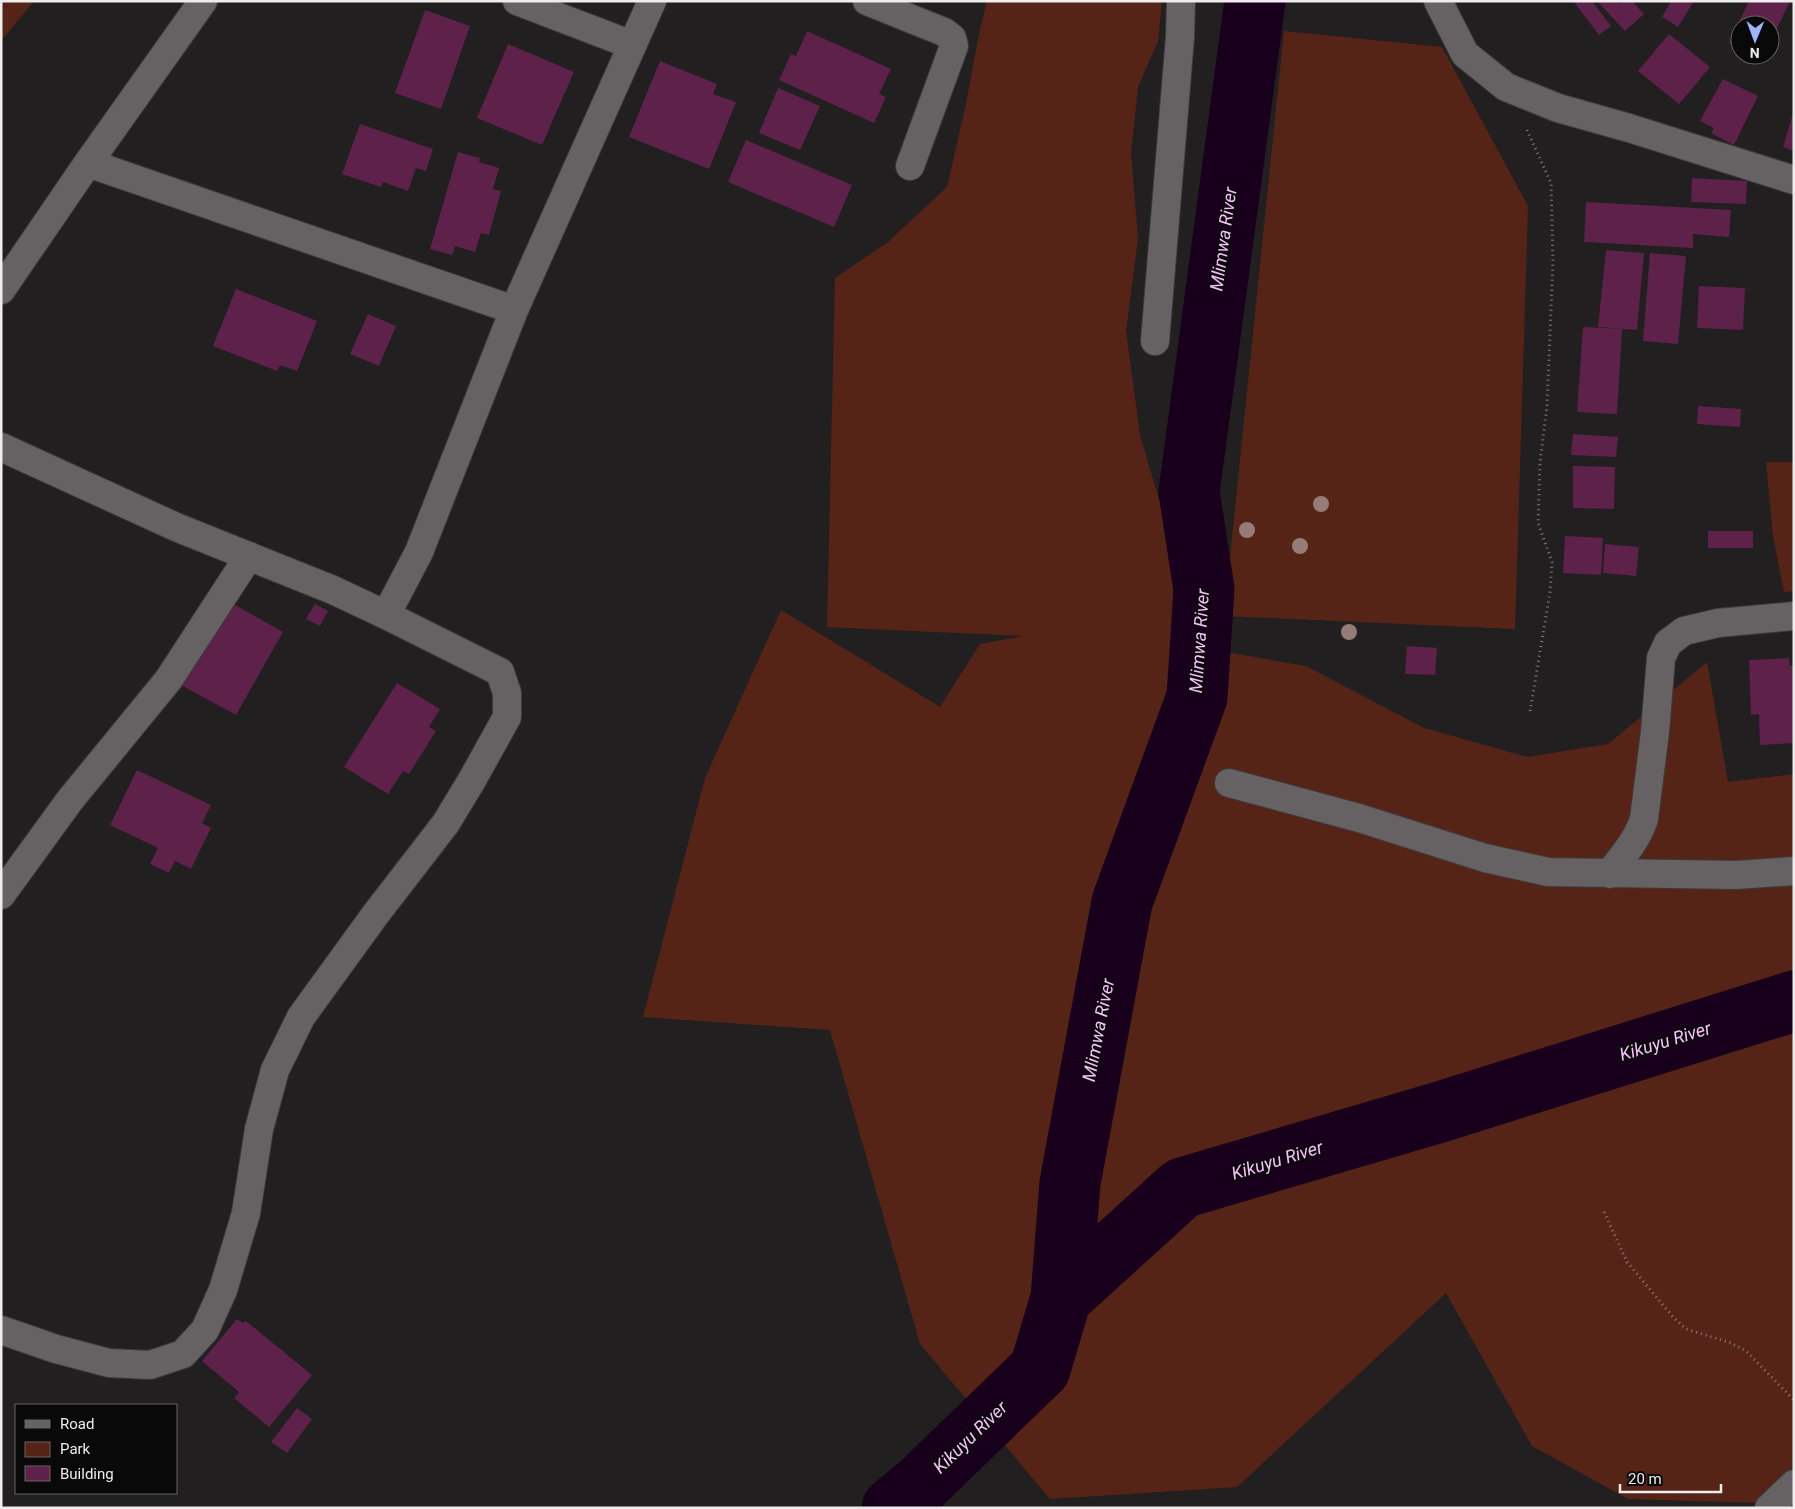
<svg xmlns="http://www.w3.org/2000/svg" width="1795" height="1509" font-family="Roboto,sans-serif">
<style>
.green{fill:#562417}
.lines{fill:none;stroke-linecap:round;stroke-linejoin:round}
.river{stroke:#18001c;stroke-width:61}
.building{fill:#5d214a}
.minor-casing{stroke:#3d3b3b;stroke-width:30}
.path{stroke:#817e7f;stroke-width:3;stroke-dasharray:1 4;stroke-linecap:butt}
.minor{stroke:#666263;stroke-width:28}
.tree{fill:#967c76}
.labels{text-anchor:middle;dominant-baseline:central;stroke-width:4;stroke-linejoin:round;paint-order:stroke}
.water-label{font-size:18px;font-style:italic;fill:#f8befe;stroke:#0a0909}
</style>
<rect width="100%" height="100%" fill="#221f20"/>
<!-- green -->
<path class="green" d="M1,1H34L1,41Z
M987,1H1162L1158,41L1138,87L1131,153L1138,239L1126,331L1140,435L1175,554L1176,642L1173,643L1306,666L1424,728L1528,757L1608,744L1707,662L1728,782L1794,774V1504L1628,1499L1532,1446L1446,1293L1237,1487L1050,1499L920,1344L830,1030L643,1017L705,778L781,610L940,707L980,644L1023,636L827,627L835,278L888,242L947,187L966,104L979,34Z
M1284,31L1442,47L1528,206L1515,629L1224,616Z
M1766,462H1794V591L1784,592L1773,536Z"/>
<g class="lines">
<!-- river -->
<path class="river" d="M1061,1298L1070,1183L1122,902L1197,697L1204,589L1189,492L1255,1
M892,1508L921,1484L1040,1369L1061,1298L1182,1188L1440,1112L1794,1001"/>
</g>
<!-- building -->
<path class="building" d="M1573,1H1592L1611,26L1599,35Z
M1597,1H1616L1619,4L1622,1H1632L1644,14L1625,31Z
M1671,1H1694L1678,27L1662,17Z
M1749,1H1790L1770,43V25H1740V49L1729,43Z
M425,10L470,26L441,109L395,93Z
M807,31L891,69L879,94L886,97L874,123L779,80L791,54L796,56Z
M1669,34L1710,67L1679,104L1638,71Z
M508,44L574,72L542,145L477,118Z
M660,61L717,84L713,94L736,102L709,169L629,137Z
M1723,79L1758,96L1734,145L1711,133L1714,128L1700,121Z
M778,88L820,106L800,150L759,133Z
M1793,113H1794V151L1783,147Z
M360,124L433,149L426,171L416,168L408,191L383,182L381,187L342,174Z
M746,140L852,185L834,227L728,182Z
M458,152L480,158L479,162L499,168L493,189L501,191L489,235L481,233L475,252L455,246L452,255L430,249Z
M1692,178L1747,181L1746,204L1691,202Z
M1586,202L1731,210L1729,237L1693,234V248L1584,242Z
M1606,250L1644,253L1637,330L1598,327Z
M1650,253L1686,256L1678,344L1643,341Z
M1699,286L1745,288L1743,330L1697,328Z
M236,289L317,321L297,371L280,365L277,371L213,346Z
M368,314L396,326L379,366L350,354Z
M1583,327L1622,329L1617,414L1577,412Z
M1698,406L1741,409L1740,427L1697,424Z
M1573,434L1618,437L1616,457L1571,455Z
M1573,466L1615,467L1614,509L1573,508Z
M1708,531H1753V548H1708Z
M1565,536L1603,538L1601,575L1563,573Z
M1605,544L1639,547L1636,576L1603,573Z
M226,600L283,632L236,715L179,684Z
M315,604L328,611L320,626L306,619Z
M1407,646L1437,648L1435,675L1405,674Z
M1789,658L1790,666L1794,665V743L1760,745L1759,714L1751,715L1749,660Z
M397,683L440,709L429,727L436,731L409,774L403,771L388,794L344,767Z
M137,770L211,805L202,823L211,828L191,869L175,861L169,873L150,864L158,848L110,825Z
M237,1319L243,1323L246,1321L312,1375L269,1427L234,1398L239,1392L202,1361Z
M297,1408L312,1419L287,1453L271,1442Z"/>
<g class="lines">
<defs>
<path id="minor" d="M517,1L632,45
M867,1L944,32L952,38L954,46L910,166
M1438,1L1465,54L1506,87L1558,108L1629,128L1794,180
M88,163L514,310
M1,290L88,163L203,1
M1155,341L1180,37L1181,1
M1,447L176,527L333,590L386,615L419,552L514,310L652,1
M1229,783L1359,818L1485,858L1548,872L1736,875L1794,871
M1609,874C1623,856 1637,840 1644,819L1655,732L1661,658L1668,643L1684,631L1718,623L1794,616
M1,895L70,800L169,679L249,556
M1,1330L56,1349L109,1363L150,1365L183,1354L205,1330L223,1290L246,1213L259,1129L275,1070L301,1017L375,915L446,823L472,780L507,717V693L500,672L386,615
M1769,1508L1794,1484"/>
</defs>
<!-- minor casing -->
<use href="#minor" class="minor-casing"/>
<!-- path -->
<path class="path" d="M1527,130L1551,183L1553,261L1547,406L1540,462L1538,523L1552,562L1550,592L1530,712
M1604,1212L1627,1262L1673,1317L1686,1329L1731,1343L1746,1351L1794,1400"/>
<!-- minor -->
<use href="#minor" class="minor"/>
</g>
<!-- trees -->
<g class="tree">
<circle cx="1321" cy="504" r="8"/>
<circle cx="1247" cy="530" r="8"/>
<circle cx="1300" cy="546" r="8"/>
<circle cx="1349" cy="632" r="8"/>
</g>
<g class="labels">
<!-- water labels -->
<g class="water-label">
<text transform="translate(1223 239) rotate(-82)">Mlimwa River</text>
<text transform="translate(1199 641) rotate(-86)">Mlimwa River</text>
<text transform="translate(1098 1030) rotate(-79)">Mlimwa River</text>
<text transform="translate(1665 1041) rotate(-17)">Kikuyu River</text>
<text transform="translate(1277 1160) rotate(-17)">Kikuyu River</text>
<text transform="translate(970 1437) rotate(-44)">Kikuyu River</text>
</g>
</g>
<!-- border -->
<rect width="1795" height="1509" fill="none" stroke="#eeeced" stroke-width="5"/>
<!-- legend -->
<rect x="15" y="1404" width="162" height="90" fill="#0a0909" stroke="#656464"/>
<rect x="25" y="1420" width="25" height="8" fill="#666263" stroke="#656464"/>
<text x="60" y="1429" font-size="15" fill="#eeeced">Road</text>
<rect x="25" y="1442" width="25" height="15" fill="#562417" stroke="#656464"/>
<text x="60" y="1454" font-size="15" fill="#eeeced">Park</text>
<rect x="25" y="1466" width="25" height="15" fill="#5d214a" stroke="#656464"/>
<text x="60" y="1479" font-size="15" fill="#eeeced">Building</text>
<!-- north arrow -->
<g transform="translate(1755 40) rotate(181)"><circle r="24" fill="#0a0909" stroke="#656464"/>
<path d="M0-4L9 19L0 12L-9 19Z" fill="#9bb4fd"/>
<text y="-8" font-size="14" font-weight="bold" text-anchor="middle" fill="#eeeced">N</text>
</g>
<!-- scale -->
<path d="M1620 1484v8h101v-8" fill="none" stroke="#eeeced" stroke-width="2.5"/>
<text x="1628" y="1484" font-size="15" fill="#eeeced" stroke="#0a0909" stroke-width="4" paint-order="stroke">20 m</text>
</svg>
